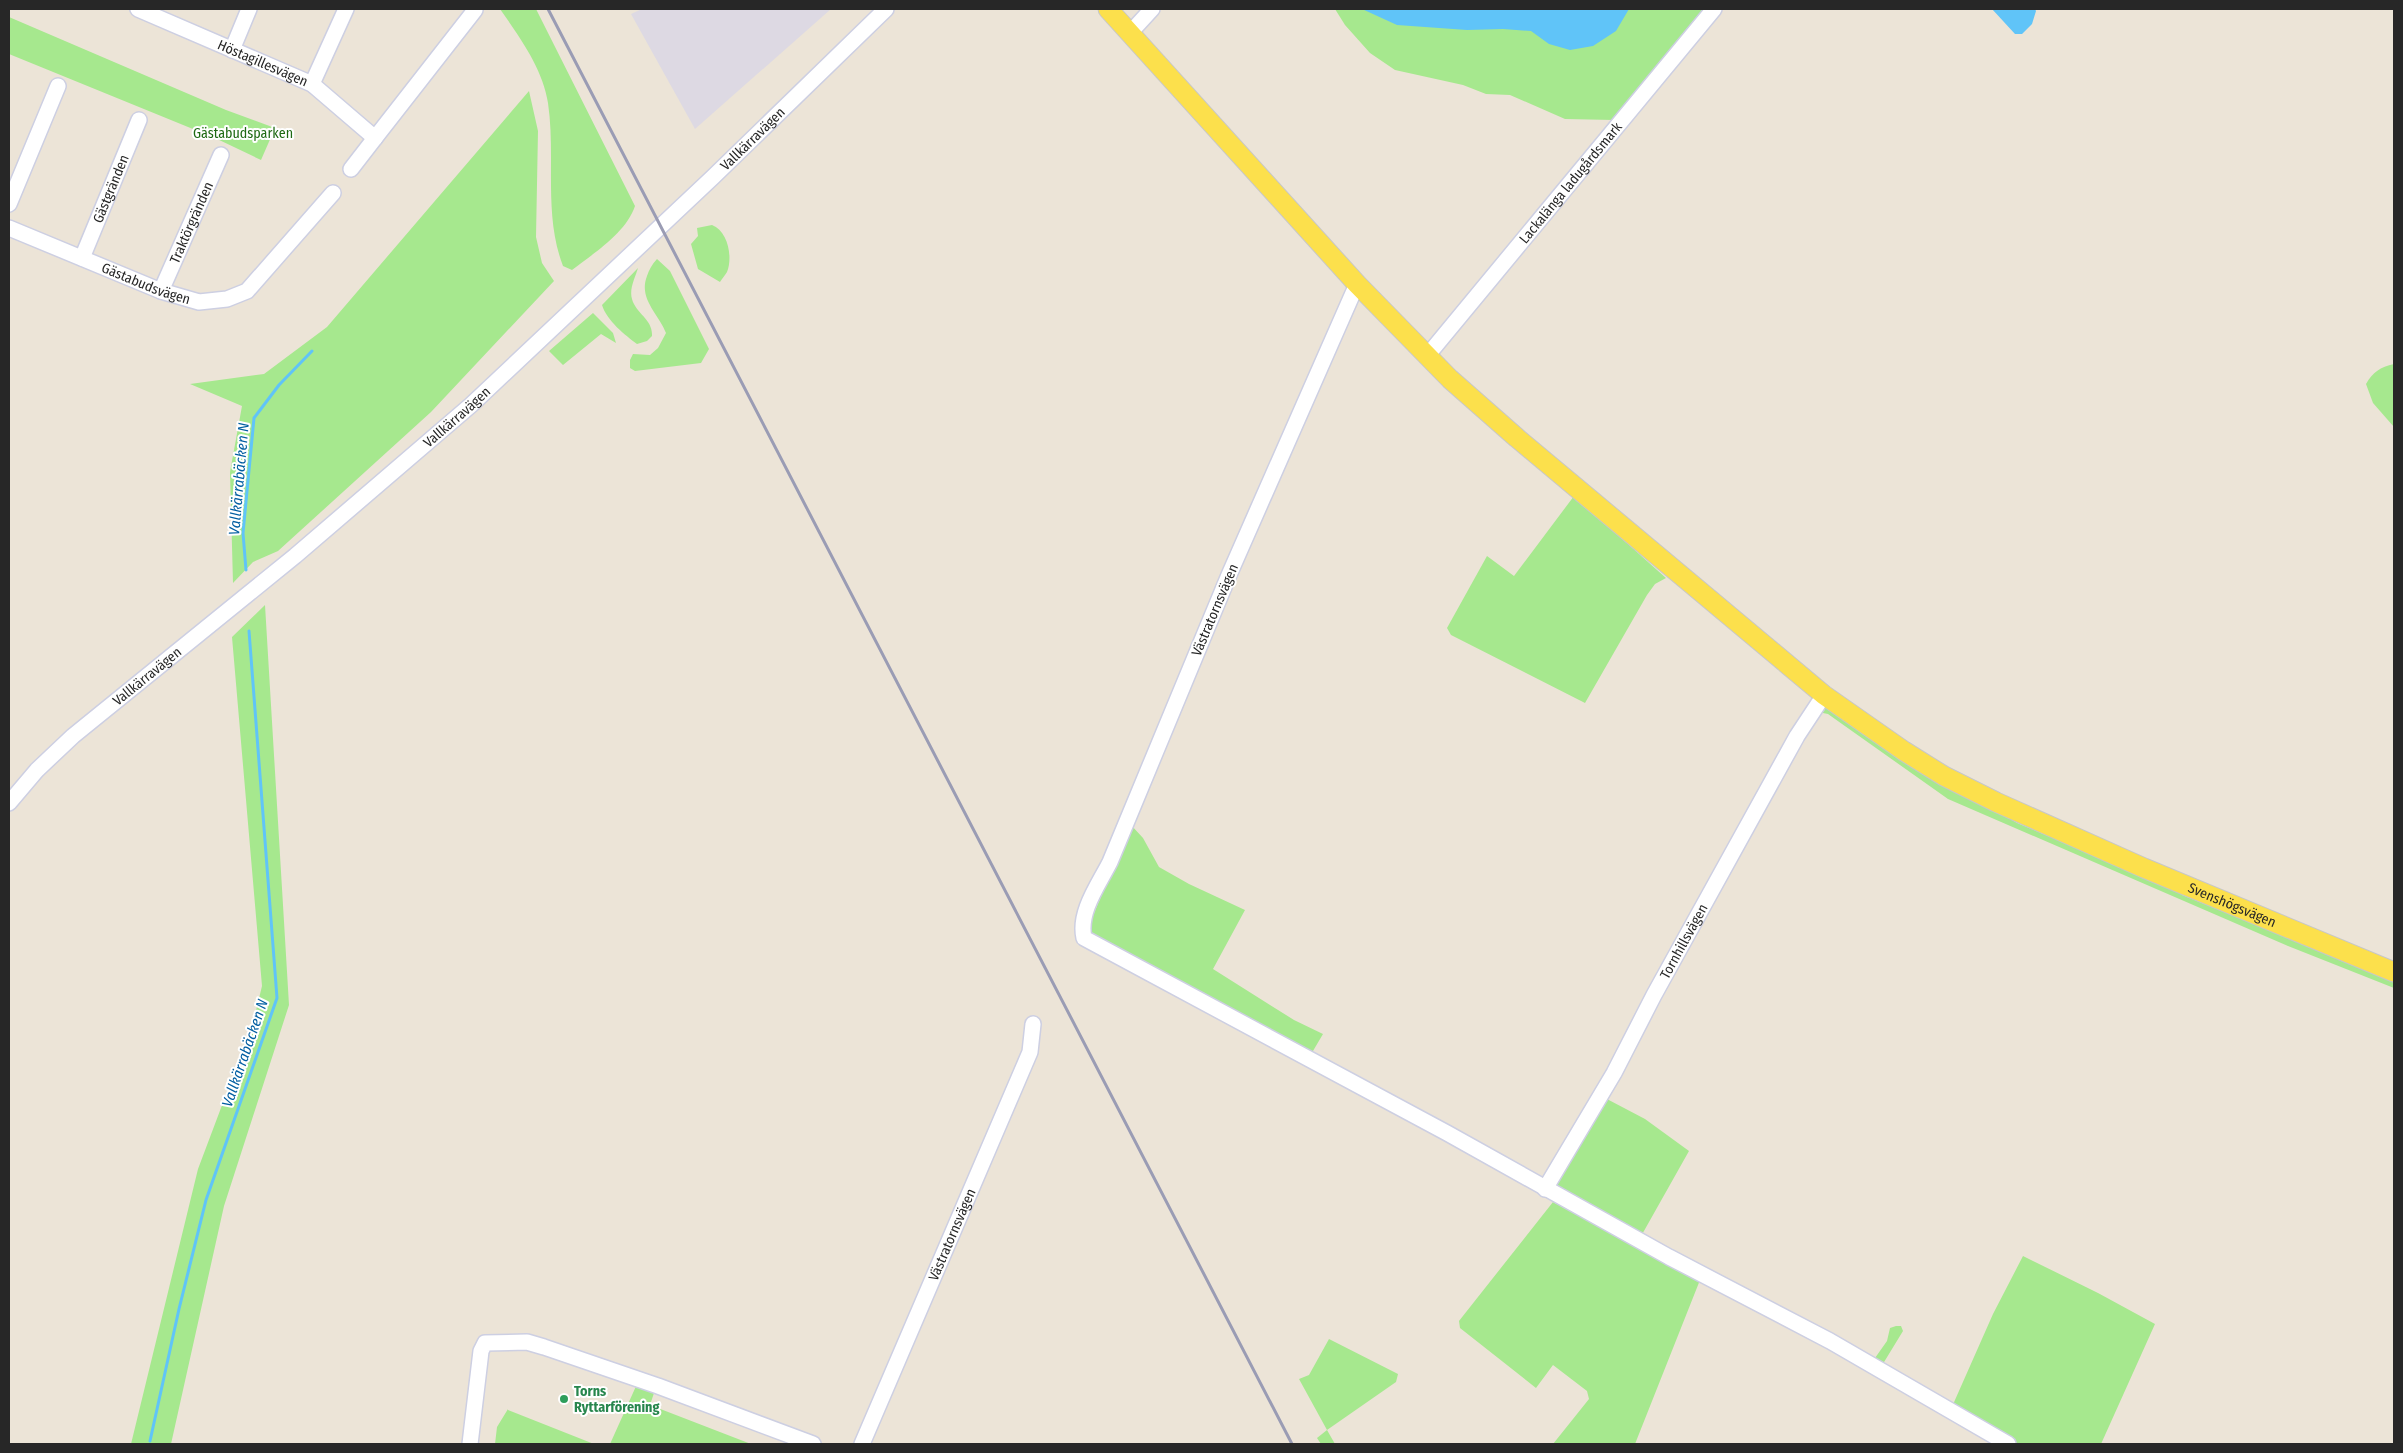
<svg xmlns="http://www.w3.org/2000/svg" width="2403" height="1453" font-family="'Fira Sans Condensed',sans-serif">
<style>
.industrial{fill:#ddd9e3}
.green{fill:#a6e88e}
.water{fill:#60c4f8}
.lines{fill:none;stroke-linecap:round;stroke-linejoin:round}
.stream{stroke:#60c4f8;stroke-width:3}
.minor-casing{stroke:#cdcfe2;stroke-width:18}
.major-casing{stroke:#c7c7c7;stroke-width:21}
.minor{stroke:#fff;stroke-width:15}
.major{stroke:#fce04c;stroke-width:19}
.rail{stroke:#9a9cb4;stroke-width:3}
.leisure-dot{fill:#2e9e5b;stroke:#fff;stroke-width:2}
.labels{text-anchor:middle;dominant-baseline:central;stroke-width:4;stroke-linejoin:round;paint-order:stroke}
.street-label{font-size:14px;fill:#272727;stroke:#fff}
.park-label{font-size:14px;fill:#1e6913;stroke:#fff}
.leisure-label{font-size:14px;font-weight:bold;fill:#27864d;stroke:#fff;text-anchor:start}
.water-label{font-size:15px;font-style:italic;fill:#025ea1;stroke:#fff}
</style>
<rect width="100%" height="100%" fill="#ece4d7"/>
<!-- industrial -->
<path class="industrial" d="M642,9H831L695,129L631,14Z"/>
<!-- green -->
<path class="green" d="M500,9H536L635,206C626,233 594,253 572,270L563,266C543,214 556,157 548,103C543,69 519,36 500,9Z
M1335,9H1705L1614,120L1565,119L1510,95L1486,94L1463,85L1395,70L1370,53L1345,25Z
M9,17L226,110L275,128L261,160L215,138L9,54Z
M529,91L538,131L536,237L542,263L554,281L431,412L278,551L253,562L233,583L230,472L242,406L190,384L264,374L327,327Z
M712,225C728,231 733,257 727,272C725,275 722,279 720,282L698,269L691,244L698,236L697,228Z
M657,259L670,271L709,349L701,363L635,371L630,368V360L633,354L650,355L658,348L666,333C659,314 638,299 647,276C649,270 652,264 657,259Z
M638,268C635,278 629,289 632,299C636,314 653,319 652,336L647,341L637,344C625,335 607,321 602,305Z
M593,313L613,333L616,343L601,334L563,365L549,351Z
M2394,364V427L2373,403L2366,384C2373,372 2380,367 2394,364Z
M1574,496L1666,578L1655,584L1647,595L1585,703L1451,635L1447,628L1487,556L1514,576Z
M265,605L289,1005L224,1206L171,1444H131L198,1169L253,1023L262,986L232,637Z
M1829,708L2017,823L2181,891L2182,895L2394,980V988L2288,946L1948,799L1835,719L1828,714L1818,712L1820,710Z
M1131,825L1143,838L1159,867L1189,884L1245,910L1213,969L1294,1020L1323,1034L1310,1056L1091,936L1089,925Z
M1605,1098L1645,1119L1689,1151L1640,1238L1555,1189L1556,1182Z
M1553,1202L1700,1280L1635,1444H1553L1589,1399L1587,1391L1553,1365L1536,1388L1460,1328L1459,1321Z
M2023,1256L2098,1293L2155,1324L2101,1444H2015L1951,1409L1993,1314Z
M1896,1326H1901L1903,1331L1881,1367L1866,1354L1875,1358L1887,1341L1890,1328Z
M1329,1339L1398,1374L1396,1382L1327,1430L1335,1444H1321L1317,1438L1327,1430L1299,1379L1309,1375Z
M637,1384L655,1390L650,1405L751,1444H610Z
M508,1409V1410L594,1444H495L497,1427Z"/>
<!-- water -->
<path class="water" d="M1362,9H1629L1616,31L1593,46L1570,50L1549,44L1531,31L1503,29L1467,30L1397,25Z
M1992,9H2035L2036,11L2032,24L2022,34H2015Z"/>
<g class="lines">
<!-- stream -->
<path class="stream" d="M246,570L243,533L254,418L279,385L312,351
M150,1441L179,1309L206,1200L277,998L249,631"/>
<defs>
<g id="minor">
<path id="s1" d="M138,9L312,84L375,138L475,10"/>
<path d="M1130,33L1152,9"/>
<path d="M232,50L249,9"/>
<path d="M312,84L346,9"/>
<path d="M351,169L375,138"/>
<path d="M9,204L58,86"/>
<path id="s2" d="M9,228L161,291L199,302L227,299L247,291L333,193"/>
<path id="s3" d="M82,258L139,120"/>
<path d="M1357,284L1229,575L1110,862C1099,884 1078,912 1084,938L1447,1133L1669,1257L1830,1341L2008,1444"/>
<path id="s4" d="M161,291L221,155"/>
<path id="s5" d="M1427,356L1714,9"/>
<path id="s6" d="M9,803L37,770L73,736L295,556L471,405L713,177L886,9"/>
<path id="s7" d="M1545,1189L1614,1073L1654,995L1797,736L1824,695"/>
<path d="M470,1444L481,1351L485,1343L527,1342L544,1347L658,1386L813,1444"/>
<path id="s8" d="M862,1444L1030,1052L1033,1024"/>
</g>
<g id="major">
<path id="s9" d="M1108,9L1357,284L1450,379L1517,438L1824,695L1904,751L1944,776L1996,802L2144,868L2394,972"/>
</g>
</defs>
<!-- minor casing -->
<use href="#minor" class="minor-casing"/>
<!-- major casing -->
<use href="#major" class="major-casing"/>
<!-- minor -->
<use href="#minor" class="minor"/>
<!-- major -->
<use href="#major" class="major"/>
<!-- rail -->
<path class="rail" d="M548,9L1292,1444"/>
</g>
<!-- markers -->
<circle class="leisure-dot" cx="564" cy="1399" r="5"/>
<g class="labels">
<!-- street labels -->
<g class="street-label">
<text stroke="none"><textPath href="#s1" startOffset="136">Höstagillesvägen</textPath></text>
<text stroke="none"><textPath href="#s6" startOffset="998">Vallkärravägen</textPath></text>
<text stroke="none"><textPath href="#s5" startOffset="225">Lackalänga ladugårdsmark</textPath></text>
<text stroke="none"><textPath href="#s3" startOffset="75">Gästgränden</textPath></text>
<text stroke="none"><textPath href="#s4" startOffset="75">Traktörgränden</textPath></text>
<text stroke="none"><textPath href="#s2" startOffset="148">Gästabudsvägen</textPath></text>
<text stroke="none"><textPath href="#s6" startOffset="592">Vallkärravägen</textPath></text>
<text transform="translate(1215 610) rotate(-67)">Västratornsvägen</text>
<text stroke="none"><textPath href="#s6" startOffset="188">Vallkärravägen</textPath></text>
<text stroke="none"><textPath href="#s9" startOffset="1454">Svenshögsvägen</textPath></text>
<text stroke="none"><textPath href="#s7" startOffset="284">Tornhillsvägen</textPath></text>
<text stroke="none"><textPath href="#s8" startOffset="228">Västratornsvägen</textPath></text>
</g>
<!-- park labels -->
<g class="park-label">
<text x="243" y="133">Gästabudsparken</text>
</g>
<!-- leisure labels -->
<g class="leisure-label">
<text x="574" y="1391">Torns<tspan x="574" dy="16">Ryttarförening</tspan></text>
</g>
<!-- water labels -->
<g class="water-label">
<text transform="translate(239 479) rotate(-85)">Vallkärrabäcken N</text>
<text transform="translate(245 1053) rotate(-71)">Vallkärrabäcken N</text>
</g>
</g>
<!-- border -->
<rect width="2403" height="1453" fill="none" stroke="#272727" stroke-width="20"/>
</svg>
